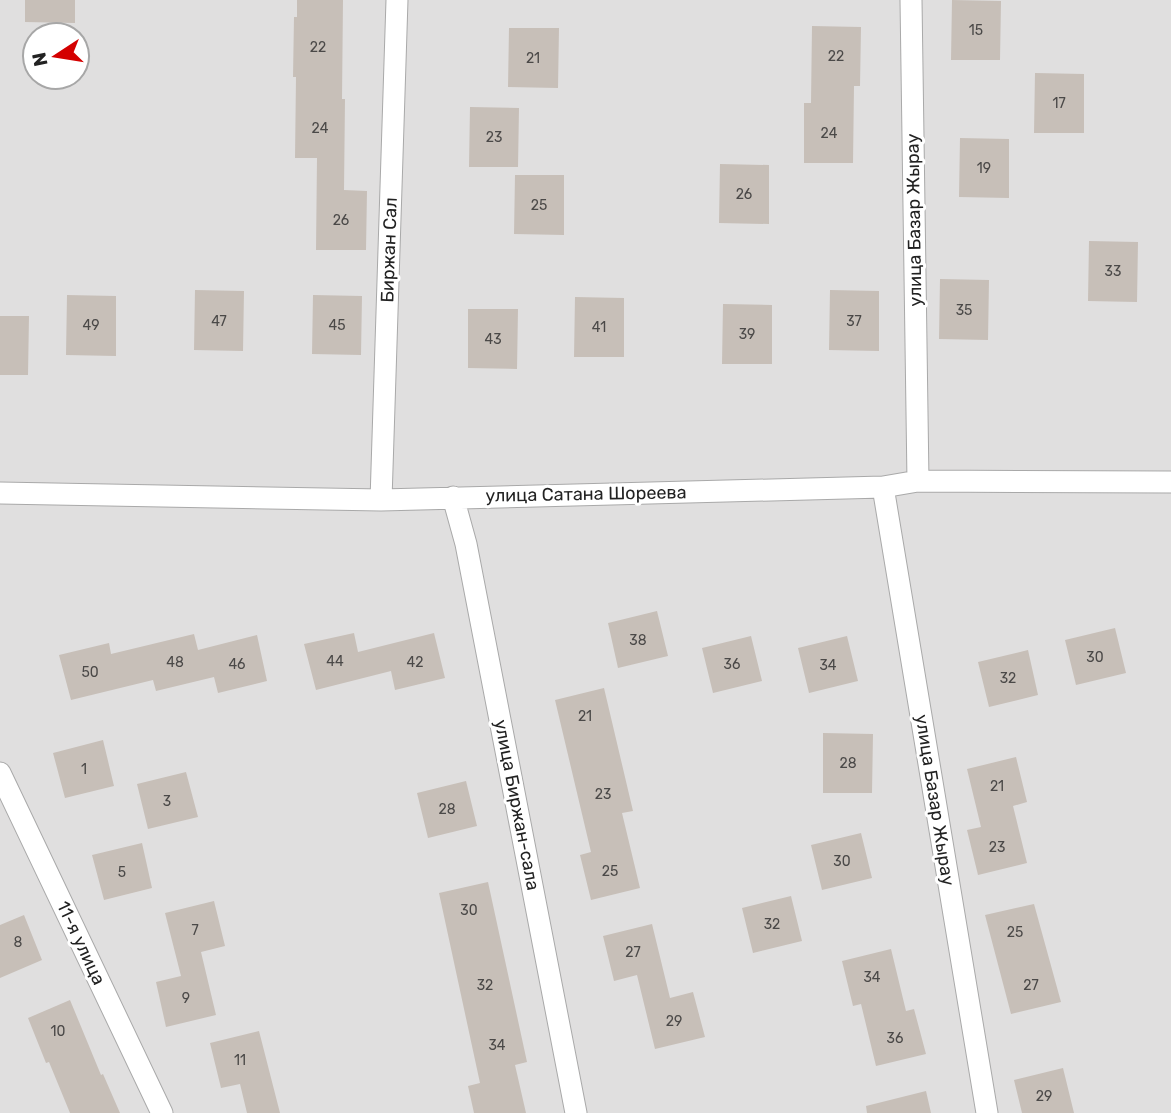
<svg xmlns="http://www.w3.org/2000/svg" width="1171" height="1113" font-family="Rubik,sans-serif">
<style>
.residential{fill:#e0dfdf;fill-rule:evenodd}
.building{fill:#c7bfb8}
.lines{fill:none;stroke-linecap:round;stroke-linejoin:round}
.street-casing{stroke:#a9a9a9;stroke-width:23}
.street{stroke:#fff;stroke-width:21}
.labels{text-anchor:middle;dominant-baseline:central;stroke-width:6;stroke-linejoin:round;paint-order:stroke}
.number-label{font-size:14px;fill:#4b4948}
.street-label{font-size:18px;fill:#222;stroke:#fff}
</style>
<rect width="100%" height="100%" fill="#f2efe9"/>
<!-- residential -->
<path class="residential" d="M0,0H1171V1113H0ZM35,35H77V77H35Z"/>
<!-- building -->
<path class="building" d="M25,0H75V23L25,22Z
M297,0H343L342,99H345L344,190L367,191L366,250H316L317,158H295L296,77H293L294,17H297Z
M952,0L1001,1L1000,60H951Z
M812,26L861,27L860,86H854L853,163H804V103H811Z
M509,28H559L558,88L508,87Z
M1035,73L1084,74V133H1034Z
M470,107L519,108L518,167H469Z
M960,138L1009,139V198L959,197Z
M720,164L769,165V224L719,223Z
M515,175H564V235L514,234Z
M1089,241L1138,242L1137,302L1088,301Z
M940,279L989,280L988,340L939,339Z
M195,290L244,291L243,351L194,350Z
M830,290L879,291V351L829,350Z
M67,295L116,296V356L66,355Z
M313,295L362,296L361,355L312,354Z
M575,297L624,298V357H574Z
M723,304L772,305V364H722Z
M468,309H518L517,369L468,368Z
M0,316H29L28,375H0Z
M657,611L668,656L618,668L608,623Z
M1115,628L1126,673L1076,685L1065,640Z
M354,633L358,652L434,633L445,678L395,690L391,671L316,690L304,644Z
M194,634L198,650L257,635L267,681L218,693L214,677L156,691L153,680L71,700L59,655L109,643L111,654Z
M751,636L762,681L713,693L702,648Z
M847,636L858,681L809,693L798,648Z
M1028,650L1038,695L989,707L978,662Z
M604,688L633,811L622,813L640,888L591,900L580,855L591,852L555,700Z
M823,733L873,734L872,793H823Z
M103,740L114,786L65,798L53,753Z
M1016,757L1027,802L1013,806L1027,863L978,875L967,830L981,827L967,769Z
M186,772L198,817L148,829L137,784Z
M466,781L477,826L428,838L417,793Z
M861,833L872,878L822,890L811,845Z
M142,843L152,888L104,900L92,855Z
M488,882L527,1062L515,1065L526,1113H474L468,1086L480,1083L439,893Z
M791,896L802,941L753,953L742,908Z
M214,901L225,946L201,952L216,1015L166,1027L156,982L181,976L165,913Z
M1034,904L1061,1002L1011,1014L985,915Z
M24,915L42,960L0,978V925Z
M652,924L670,998L693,992L705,1037L655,1049L637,975L614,981L603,936Z
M891,949L906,1011L914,1009L926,1054L876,1066L861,1004L853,1006L842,961Z
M70,1000L101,1075L103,1074L120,1113H70L49,1062L46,1063L28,1018Z
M259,1031L280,1113H247L240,1084L221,1088L210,1043Z
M1063,1068L1074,1113H1022L1014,1080Z
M926,1091L931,1113H867L866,1106Z"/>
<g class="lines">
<defs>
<path id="street" d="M911,0L918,481
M883,487L987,1113
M0,493L381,500L883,487L918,481L1171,482
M453,497L466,544L576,1113
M381,500L397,0
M0,773L162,1113"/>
</defs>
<!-- street casing -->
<use href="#street" class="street-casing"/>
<!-- street -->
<use href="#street" class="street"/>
</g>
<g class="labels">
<!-- number labels -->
<g class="number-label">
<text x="976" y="30">15</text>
<text x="318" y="47">22</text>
<text x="836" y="56">22</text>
<text x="533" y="58">21</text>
<text x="1059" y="103">17</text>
<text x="320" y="128">24</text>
<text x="829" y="133">24</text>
<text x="494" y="137">23</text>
<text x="984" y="168">19</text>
<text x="744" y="194">26</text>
<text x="539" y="205">25</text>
<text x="341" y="220">26</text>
<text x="1113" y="271">33</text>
<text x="964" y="310">35</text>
<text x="219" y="321">47</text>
<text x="854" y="321">37</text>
<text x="91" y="325">49</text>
<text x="337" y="325">45</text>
<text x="599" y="327">41</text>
<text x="747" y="334">39</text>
<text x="493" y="339">43</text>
<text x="638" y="640">38</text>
<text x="1095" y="657">30</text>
<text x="335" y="661">44</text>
<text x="175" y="662">48</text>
<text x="415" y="662">42</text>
<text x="237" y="664">46</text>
<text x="732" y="664">36</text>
<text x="828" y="665">34</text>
<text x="90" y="672">50</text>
<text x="1008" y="678">32</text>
<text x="585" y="716">21</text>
<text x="848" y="763">28</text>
<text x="84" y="769">1</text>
<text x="997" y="786">21</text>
<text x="603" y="794">23</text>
<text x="167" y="801">3</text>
<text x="447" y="809">28</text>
<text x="997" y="847">23</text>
<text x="842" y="861">30</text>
<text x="610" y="871">25</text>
<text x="122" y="872">5</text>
<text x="469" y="910">30</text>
<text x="772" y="924">32</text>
<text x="195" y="930">7</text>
<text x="1015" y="932">25</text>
<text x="18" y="942">8</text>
<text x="633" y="952">27</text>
<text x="872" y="977">34</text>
<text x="485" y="985">32</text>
<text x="1031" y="985">27</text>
<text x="186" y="998">9</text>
<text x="674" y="1021">29</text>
<text x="58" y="1031">10</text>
<text x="895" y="1038">36</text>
<text x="497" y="1045">34</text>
<text x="240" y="1060">11</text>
<text x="1044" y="1096">29</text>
</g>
<!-- street labels -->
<g class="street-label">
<text transform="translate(914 220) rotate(-91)">улица Базар Жырау</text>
<text transform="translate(389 250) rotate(-88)">Биржан Сал</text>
<text transform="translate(586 494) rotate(-1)">улица Сатана Шореева</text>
<text transform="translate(935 800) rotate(81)">улица Базар Жырау</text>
<text transform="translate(517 805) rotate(79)">улица Биржан-сала</text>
<text transform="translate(81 943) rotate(65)">11-я улица</text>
</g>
</g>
<!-- north arrow -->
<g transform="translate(56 56) rotate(258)"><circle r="33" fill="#ffffff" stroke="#a7a7a7" stroke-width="2"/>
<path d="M0-5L12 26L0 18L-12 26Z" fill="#d40000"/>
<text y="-10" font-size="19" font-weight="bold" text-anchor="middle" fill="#222222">N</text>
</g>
</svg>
